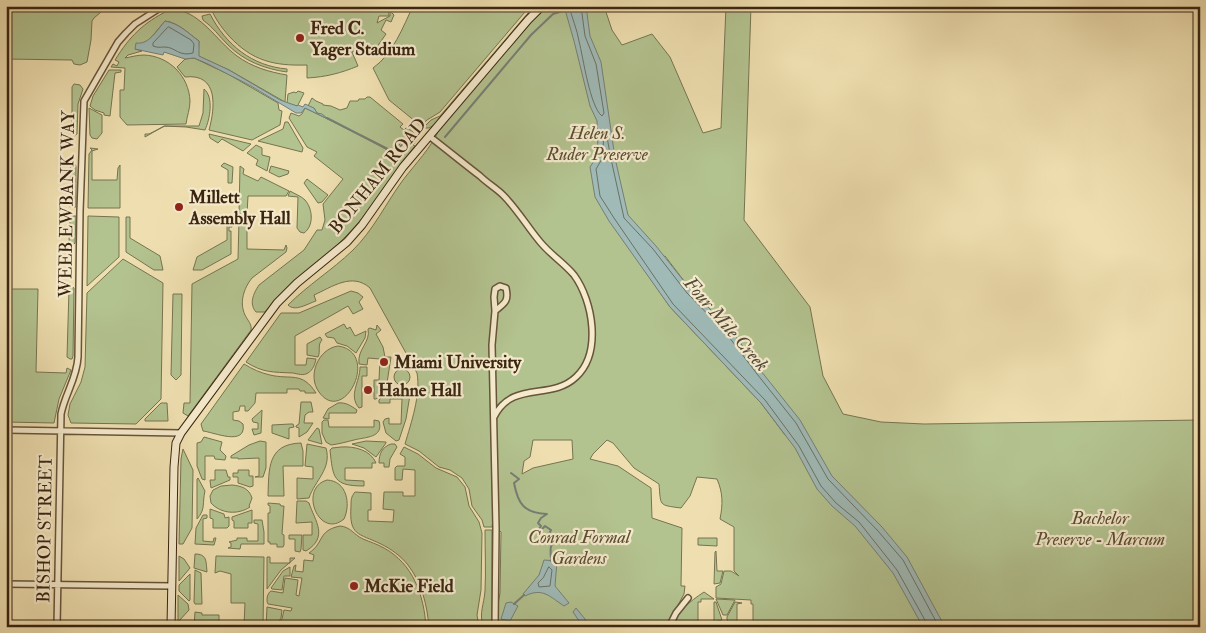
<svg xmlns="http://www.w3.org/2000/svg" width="1206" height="633" font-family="'IM FELL Double Pica',serif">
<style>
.green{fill:#b3c390;stroke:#767450;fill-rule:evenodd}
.water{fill:#9fbab7;stroke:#777e75}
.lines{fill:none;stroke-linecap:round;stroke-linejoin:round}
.shore{stroke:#6c7064;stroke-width:1}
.stream{stroke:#777e75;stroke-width:2}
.street-casing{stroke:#675439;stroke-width:8}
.secondary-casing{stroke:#3a2511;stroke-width:9}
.street{stroke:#f5eacc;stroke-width:5}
.secondary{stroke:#f5eacc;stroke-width:7}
.poi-dot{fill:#8f2418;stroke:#f5eacc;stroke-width:2}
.labels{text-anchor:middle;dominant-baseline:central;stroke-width:4.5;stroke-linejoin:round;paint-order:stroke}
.poi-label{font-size:18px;font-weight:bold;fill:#3a2511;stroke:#f5eacc;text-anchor:start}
.park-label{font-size:18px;font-style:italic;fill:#584c31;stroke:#f5eacc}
.street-label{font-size:18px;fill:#3a2511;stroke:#f5eacc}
.water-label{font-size:19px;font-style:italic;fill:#534a3a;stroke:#f5eacc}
</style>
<rect width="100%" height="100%" fill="#efdfb0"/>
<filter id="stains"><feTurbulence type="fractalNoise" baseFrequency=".004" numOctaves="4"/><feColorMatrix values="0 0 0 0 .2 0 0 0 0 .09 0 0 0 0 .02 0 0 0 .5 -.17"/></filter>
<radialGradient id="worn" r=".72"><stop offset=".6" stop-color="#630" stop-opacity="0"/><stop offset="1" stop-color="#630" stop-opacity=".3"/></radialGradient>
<!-- green -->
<path class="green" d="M6,6H108L94,18L92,21L91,40L87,62L80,65L74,64L72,60L6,59Z
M210,6H388L389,16H379L377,23L390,16V6H392L391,12L394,15L391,22L386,20L381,30L386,34L372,54L361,48L352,52L358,66C341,73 326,77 307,78V65C274,66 252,61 229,36C221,27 214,17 210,6Z
M413,6H530L440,112L427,120L421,126L389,100L373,68C393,54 403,27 413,6Z
M534,6H537L434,125L429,128H423L431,120L440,116Z
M548,6H604L612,30L622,45L652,34L670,57L703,133L721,128L726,6H751L744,220L810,307L823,376L843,414L881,422L924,424L1200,420V627H753V604H751V600L716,598V587L721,584L724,571H731L739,576L734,571V527L720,519C723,504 723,493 717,479L697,477L690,496L681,508C658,505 661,506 659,484L634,468L613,443L607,440L593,454L590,459L618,466L651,488L652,518L682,528L681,586H685L684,594L666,627H497L498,604L500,593L501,532L498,529L496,428L491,429L493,520L492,527H484L482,520L472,506L469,489L462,478L450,470L439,467L419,451L405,444C411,423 421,395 417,373L370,288C352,272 332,287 314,295L316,301C307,304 295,312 288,305C308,285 332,270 352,251C373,231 386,203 403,180C416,163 430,149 439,130L527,25ZM665,256L691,290L730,329L761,371L785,435L761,403L670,307L643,268ZM533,440H572L573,459L533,468L522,474L524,461L530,457Z
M169,10C198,7 216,41 237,56C252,67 269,72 287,75L285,102L229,70L198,56L199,41C189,34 179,23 165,21L149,40L135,49L142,51L128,55L125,58C131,57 137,55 144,55C169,56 189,76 190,101C190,109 187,116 186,124L127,125L120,117V90H124L125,68L111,67L113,64L117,66L119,62L115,60C130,36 143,23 169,10Z
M210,14C226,45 252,66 287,69V72C265,69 244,61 228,45C219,36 213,27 203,20L202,16Z
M194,58L228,74L278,103L279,110L282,111L280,125L252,140L209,130C215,108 219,73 185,77L177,67L185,59Z
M109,70H121V72L115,73L110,116L104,115V113L95,110L90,106L93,96Z
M74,84L80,85L83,89L78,104L77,134L74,136L72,133V87Z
M204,89C214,97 210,119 205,130L186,127L164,126L145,137V134H149L165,126H199L203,113Z
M298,91L304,93L298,105L297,106L287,103L288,94L294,92L296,93Z
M367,97H370L403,124L400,127L404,130L407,127L415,134L417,139L413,145L415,146C391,174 374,208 348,234C322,262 288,282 265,312H256C249,304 253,294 259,285L304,250L317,230H322L325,220L323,204L343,179L314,156L317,152L307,147L289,118L291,113L299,116L302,114L305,108L350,130L317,113L314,108L308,106L312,98L316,101L323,104V105L331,106L340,110L347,108L350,101H358L359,99H365ZM410,134L414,136V140L398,156L361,135L389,149L394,150Z
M89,108L102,115V133L97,139L92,138L90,135Z
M285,122H288L303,148L302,152L258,141L283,129Z
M209,134L251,144L243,151L222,139L218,143L210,138Z
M256,145L262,148V155L270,157L267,171L256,165L258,160L247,153Z
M90,148L98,149L92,151V180H117L118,168L120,165V208H88L89,154L92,150Z
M74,163L76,166V207H70L71,166Z
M224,163L233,167L232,183H228V170L221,166Z
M240,166L244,169L243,174L258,181L261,177L289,191L286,196H248L247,214H239Z
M271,166L289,171L288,174L279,177L269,172Z
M307,179L328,195L322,202L318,203L304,183Z
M290,191C295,194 301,196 305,200C313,209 314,226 304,233L300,232L297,228L298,197L288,196Z
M70,216H76L75,243L72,246L69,243Z
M88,216L119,217V257L87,286Z
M126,217H130V238L160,256L163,270H154L126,252Z
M227,218L232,219V227H229V231H231V254L202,270H193L197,257L227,240Z
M239,220L247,221V249L284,250L286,245L287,248L286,252L252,278C244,288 239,302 245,315C248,321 252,324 251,330L188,416L183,413L184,403H190L192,284L238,259Z
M123,259L163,283L161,399L136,424L71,423L68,415L70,404L81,382L85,367L87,293Z
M71,286L74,288L73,356L72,359H70L67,357L69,289Z
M6,289H38L36,372L66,373L67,368L71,370L59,399L54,423L6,422Z
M351,291L358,293L363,297L359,302L363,309L353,314L348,306L295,336V365H306L307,358L316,359C315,364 313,370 308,373C303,376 298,374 293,373C273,372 263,373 246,362L281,313H299Z
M173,294H182L181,375L176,380L171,375Z
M344,324L347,329L350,327L355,336L366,331L365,338L356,353L347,346L337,343L334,338L327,337L325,334Z
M377,325L381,330L376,334L383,347L385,357H391L387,383H380V389H385V392L376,399H374V380H379L380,359L368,358L367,365L359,364C357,349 371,342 368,329L370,328L376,330Z
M320,337L322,340C317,345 321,351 318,357L307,355V344Z
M338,346C381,352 344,427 319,392C307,376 318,349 338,346Z
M244,364C252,369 261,373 270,375C291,380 302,371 316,393H305V391H300L299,389H287V393H256L255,403L248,411H245V406H240L239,411L233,412V420L239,421L243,424C247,447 213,432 203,431L201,424Z
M360,367H367V376H362V407L359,408C348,395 360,382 360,367Z
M394 377a8 8 0 1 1 16 0a8 8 0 1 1-16 0Z
M410,388L411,389L406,419L399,440L396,441L386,433L383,422L385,419L389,418V424H401L402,399H390V403H379V400L384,395H402L403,390Z
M301,402H311L313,412H309L305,415L304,423H313L307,432L299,437V428L296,427V426L299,424Z
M161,403H167L168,421H145V419Z
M338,403C346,402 351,406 357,410L356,413H329V419L323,418L328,409Z
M262,410L261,433L254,435L252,429H258V423L253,422L252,419Z
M324,420H328L329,427H374V420L379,421C384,438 365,437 354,440C346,442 339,444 331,445L326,442L322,433V422Z
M290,424H293L294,427L289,428V439L272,433V425Z
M317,428L319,429L322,444L308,440Z
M204,437L222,442L220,450L226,456L225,460L215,459L214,456H205V480L202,479L197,466V443L201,442Z
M260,441L266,442V468L263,477H255L259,476V458L238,459V458H231V456L249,445Z
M366,441L386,442V443L376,457L364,448L352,444Z
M301,443L303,451V466H283L284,496H268C269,469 267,444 301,443Z
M307,444L326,448C332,469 315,480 309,498L297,499V478L313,479V467L305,466Z
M391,444H395L397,447L390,459L389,467H384V463H379C379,454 382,447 391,444Z
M341,447C354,446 371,450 376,463H372V468H345V480L364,481V486C333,486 333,478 330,450L332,448Z
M404,447L418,454L436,468L457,477L465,487L469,506L479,522L482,533L481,590L477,615L479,627H429C427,605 422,583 408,565C401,556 391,549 381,544C358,533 349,536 351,506C351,500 351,497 355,492L371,493V510H368V521L393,522L394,510L383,509L384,492H403V496H415V470L403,469L402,480H395V468L397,466H405V457L400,454Z
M183,449L193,470L192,528L183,544H179L181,459Z
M215,470H226L228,477H230V480L211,488L210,480H215Z
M238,470H249V476H253V486L250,487L238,483V477H233V473H238Z
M198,478L205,491C202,503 206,509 197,519V479Z
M327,480C347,481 351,504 344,519C319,540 298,488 327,480Z
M232,485C241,486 249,488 252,498L249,506L250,507C238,515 221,514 211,503L210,496L213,490L221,486Z
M297,501H306L309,503C315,521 329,537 306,551L303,550V535H312V522L296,523Z
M268,503L280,504L281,506H284L282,534L284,535V545L283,547H277V544H270V542H268V513H270V506L268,505Z
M210,509L224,514L225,518L229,517V526L227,528H213V519L210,518Z
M252,510V523H248V528H234V521L232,520V517Z
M203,515H207V518L203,519V541L213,542L214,538H216L214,545L195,544L196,528Z
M254,520H262L264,532V544H241L240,549L228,548L231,547V543L229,542L237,540V538H247V541H258V524L254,523Z
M340,526C351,527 354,535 363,539C370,542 377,544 384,548C413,564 424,595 426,627H278L282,619L284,610L291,611L292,608L268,604C266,601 267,593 271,591L283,593L285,578L298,580L296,595L299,596L302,578L291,577L294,566L296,565L295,571L303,572L304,560L313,561L314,555L309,553C325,542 317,531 340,526Z
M485,530H492V627H483C479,612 484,605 485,591C486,571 485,551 485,530Z
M289,535H302L301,549L300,552L295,551V539H289Z
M698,538H717V546L698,545Z
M716,551L717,571H723L720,583L714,584L715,552Z
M195,554C207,554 206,561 207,572L194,568Z
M179,556L184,559L190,568L179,581Z
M216,556L264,557L263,627H237L244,626L245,603H231V574L220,571L215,573Z
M267,557H270V563H290V558H295L281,570L267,589Z
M290,567V576H284L282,590L272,589L271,588L283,571Z
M195,570L201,573L202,604H195L194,602Z
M190,574V600L189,601L179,591V585Z
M704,592L714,599H701V602H698V627H672C679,610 689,602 704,592Z
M178,595L188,604L189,610L178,622Z
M716,599L735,600L727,615H723Z
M714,602H716L722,620L714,622Z
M735,602L742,603L737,604V622H729L727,620V617Z
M267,607L282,610L281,618L276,627H266Z
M195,612L202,613V615H219V627H194Z"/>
<!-- water -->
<path class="water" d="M564,6H586L590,36L601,62L615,158L628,215L656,246L691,290L730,329L761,371L800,420L832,476L882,527L907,557L945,627H923L893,573L855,526L832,506L817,489L795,448L761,403L670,307L609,221L595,197L590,167L594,161H596L598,153L597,121L590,106L574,41Z
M165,21C179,23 189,34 199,41V56L229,70L280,100L297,106L298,105L303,107L305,104L314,108L317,113L322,114L328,119L305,108L301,113H296L251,86L208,64L194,58L185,59L164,52L163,55L135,49L136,43C149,45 157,30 165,21Z
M544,560L557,561L555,586L569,603L564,606C550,597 543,587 525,596L523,594L539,575Z
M511,602L518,606L510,621L501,619L506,603Z
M576,608L585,619L588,627H583L573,612Z"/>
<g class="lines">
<!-- shore -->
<path class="shore" d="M569,6C572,18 577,29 579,41C583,57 590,107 602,116L604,113L596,64L585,36L581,6
M169,27L191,40L194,44L193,53C179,57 175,47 165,47C160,47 158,48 153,46V43L167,28Z
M549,567L552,570L550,586L539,587L538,583L543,578Z
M927,627L926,622L897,570L859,522L836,503L821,486L799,446L765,400L673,304L614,218L600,196L596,169L602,159L604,135L607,137L611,159L624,218L653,249L687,293L726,333L757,374L796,423L828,479L878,531L903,560L939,627"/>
<!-- stream -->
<path class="stream" d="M327,118L391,151H395L406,141L414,139
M445,137L531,35L553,14L566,10
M511,473L519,479L514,483C518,504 524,513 547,514L541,518L538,523L541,526L539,529L541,530L545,526L551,530L549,534V537L557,536V540C548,544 551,552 551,561
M514,604L524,595"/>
<defs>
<path id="street" d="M429,136C446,149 463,163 480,176C487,183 496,188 503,195C518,210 528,228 541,243C551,255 564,263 574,275C593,301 602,353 576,377C551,401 512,380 494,417
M6,430L181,433
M6,584L172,586
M57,627L61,414C65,394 77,378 78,357L80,211L84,101L118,42L126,33L135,24L163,6
M495,627L496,528L492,345L495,311C505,303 509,301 506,288L500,286L495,289L494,297L495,311
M669,627L676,613L688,598"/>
<path id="secondary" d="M171,627L174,467L176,443L181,433L277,303L297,283L347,242L362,225L403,167L528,20L542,6"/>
</defs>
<!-- street casing -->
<use href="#street" class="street-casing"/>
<!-- secondary casing -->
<use href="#secondary" class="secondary-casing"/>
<!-- street -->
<use href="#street" class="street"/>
<!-- secondary -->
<use href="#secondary" class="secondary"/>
</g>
<!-- markers -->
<g class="poi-dot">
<circle cx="300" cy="38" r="5"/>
<circle cx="179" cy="207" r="5"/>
<circle cx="384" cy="362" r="5"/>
<circle cx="368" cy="390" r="5"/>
<circle cx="354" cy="586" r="5"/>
</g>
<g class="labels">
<!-- poi labels -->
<g class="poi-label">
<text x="310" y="28">Fred C.<tspan x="310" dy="21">Yager Stadium</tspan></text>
<text x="189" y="197">Millett<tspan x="189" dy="21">Assembly Hall</tspan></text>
<text x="394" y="362">Miami University</text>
<text x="378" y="390">Hahne Hall</text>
<text x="364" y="586">McKie Field</text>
</g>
<!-- park labels -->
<g class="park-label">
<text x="597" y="133">Helen S.<tspan x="597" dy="21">Ruder Preserve</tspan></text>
<text x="1100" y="518">Bachelor<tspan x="1100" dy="21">Preserve - Marcum</tspan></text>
<text x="579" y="537">Conrad Formal<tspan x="579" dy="21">Gardens</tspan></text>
</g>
<!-- street labels -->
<g class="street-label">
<text transform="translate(378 176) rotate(-51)">BONHAM ROAD</text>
<text transform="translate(67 204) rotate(-89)">WEEB EWBANK WAY</text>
<text transform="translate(45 529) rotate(-89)">BISHOP STREET</text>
</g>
<!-- water labels -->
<g class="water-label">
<text transform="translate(726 324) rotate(49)">Four Mile Creek</text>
</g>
</g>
<!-- margin -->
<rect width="1206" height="633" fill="none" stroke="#efdfb0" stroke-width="25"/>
<rect x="8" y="8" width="1191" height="618" fill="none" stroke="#3a2511" stroke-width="2.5"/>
<rect x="12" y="12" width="1181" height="608" fill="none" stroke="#3a2511"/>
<rect width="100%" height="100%" filter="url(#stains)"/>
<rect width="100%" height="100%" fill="url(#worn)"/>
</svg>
